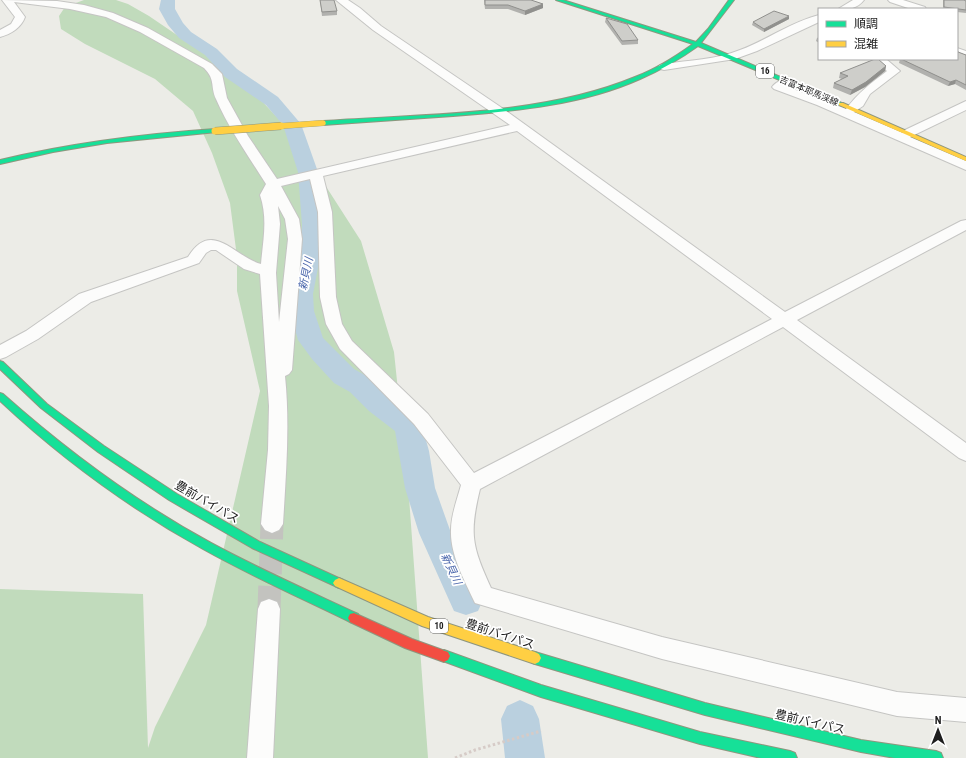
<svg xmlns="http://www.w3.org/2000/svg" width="966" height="758" font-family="'Roboto Condensed','Noto Sans JP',sans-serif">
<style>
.forest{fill:#c1dbbc}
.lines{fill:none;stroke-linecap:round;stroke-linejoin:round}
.river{fill:#bad0df;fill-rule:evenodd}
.street-tunnel{stroke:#c3c3bf;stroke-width:23;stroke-dasharray:23 12;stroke-linecap:butt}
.street-casing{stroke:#c5c5c3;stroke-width:2}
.fast-casing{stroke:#8f967e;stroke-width:2}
.slow-casing{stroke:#8f967e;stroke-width:2}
.jam-casing{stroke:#8f967e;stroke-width:2}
.path{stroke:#d6cbc7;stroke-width:3;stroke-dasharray:2.5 2.5;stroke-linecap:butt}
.street{fill:#fcfcfb;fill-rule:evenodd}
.fast{fill:#16e098;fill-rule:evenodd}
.slow{fill:#ffcf43;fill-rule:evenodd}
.jam{fill:#f24e42;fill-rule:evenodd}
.slow-bridge-far1-casing{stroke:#8f967e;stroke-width:6;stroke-linecap:butt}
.slow-bridge-casing{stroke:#8f967e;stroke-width:8;stroke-linecap:butt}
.slow-bridge-far1{stroke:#ffcf43;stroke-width:5.5}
.slow-bridge{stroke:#ffcf43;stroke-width:7}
.wall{fill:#b1b1ae}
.shaded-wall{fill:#90908d}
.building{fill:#cececa;stroke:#90908d}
.labels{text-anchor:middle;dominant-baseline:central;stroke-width:3.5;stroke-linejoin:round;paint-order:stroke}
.shield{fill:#fff;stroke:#626262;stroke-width:1}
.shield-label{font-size:9px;font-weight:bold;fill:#1e1e1e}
.far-street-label{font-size:9px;fill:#1e1e1e;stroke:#fff}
.water-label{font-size:11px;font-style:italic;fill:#4b67ac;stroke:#fff}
.near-street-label{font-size:12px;fill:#1e1e1e;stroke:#fff}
</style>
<rect width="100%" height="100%" fill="#ecece7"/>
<!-- forest -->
<path class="forest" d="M84,0H116L128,4L149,16L240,78L291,132L361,241L394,352L409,497L428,758H0V589L143,594L148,748L155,727L206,625L260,391L237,291V257L230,203L212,153L193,111L155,79L85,44L61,29L59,16L65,7Z"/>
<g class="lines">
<!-- river -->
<path class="river" d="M161,0H175V9L183,23L191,32L217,49L237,69L278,97L301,124L318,172L324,225L323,242L313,294L314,311L323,338L354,369L370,378L389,397L418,418L422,426L429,451L435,488L451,533L483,600L478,611L466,615L454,611L449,600L419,533L405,488L395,431L369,411L350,392L334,383L312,359L298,340L290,311L289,294L301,242L302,225L298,172L283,125L266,105L225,77L205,55L179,38L168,25L159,9Z
M520,700L533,706L539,719L545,758H505L501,719L507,706Z"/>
<!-- street-tunnel -->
<path class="street-tunnel" d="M269,609L272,524"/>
<defs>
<path id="street" d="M2,0L57,1L84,5L113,13L148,28L212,64L222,74L227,98L248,136L277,179L510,125L373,30L336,0H348L360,8L381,26L502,108L785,312L961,221L966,220V230L797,320L966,443V461L959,458L783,327L480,489C469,534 472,546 491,588L662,637L897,692L966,698V722L897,716L662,659L475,603C465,581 450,555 451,530C451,515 457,500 461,485L414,424L340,349L326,324L320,297L318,212L310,179L281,186L299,219L302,239L292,370L289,374L285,376C290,425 286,474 283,524L279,530L272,533L265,530L261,524L268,450L269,406L260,274L244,269L216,250H211L206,253L199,263L91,302L38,339L6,357L0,359V345L26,331L79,294L188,257C212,218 234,257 261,264C263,240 268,219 260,195L266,184C249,157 229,129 216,99C210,86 216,80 204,68L140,32L106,17L70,9L14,2L25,17C21,28 11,34 0,37V30L11,24L15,17ZM517,131L772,319L474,473L428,414L352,341L342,324L336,297L332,212L323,176ZM278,206L285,219L288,239L279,322L276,273L280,224Z
M853,0H864C857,9 849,9 838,9Z
M888,0H903L925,7L926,9H911L890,2Z
M819,15V22L757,51L735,59L664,70L660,69L658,67L660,65L664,64C689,60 716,60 740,50C767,40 791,22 819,15Z
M957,48L966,51V58L957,55Z
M873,59H886L900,71L870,94L863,106L854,112L903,133L905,130L966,101V110L910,137L966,161V170L817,105L774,89L772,87C776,81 786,78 793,80L795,82L788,87L846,109C858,93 871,83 887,71Z
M269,599L277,602L280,609L273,758H247L258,609L261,602Z"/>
<path id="fast" d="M556,0H563L696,42L708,29L729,0H734L701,43L844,104L839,105L698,46C680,59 661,70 640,79C582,105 516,111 453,116C410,119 366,122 323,125L320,123L323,121C424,114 541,116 635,77C656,69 675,57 693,44Z
M215,129L217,130V132L107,143L53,152L0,164V160C71,143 142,134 215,129Z
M0,361L3,362L47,404L104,446L177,494L260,542L343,580L345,583L343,586L339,588L335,586L252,548L169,500L98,452L41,408L0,369Z
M0,393L3,394C67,451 136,502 211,543C259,569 309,591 358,614L360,618L358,622L354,623L350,622C301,598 251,576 203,549C129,508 62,459 0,401Z
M444,650L541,685L700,732L790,751L795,753L797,758H761L700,744L541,697L440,660L438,656L440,652Z
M535,652L705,703L861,740L936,751L941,753L943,758H895L861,752L705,715L535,664L531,662L529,658L531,654Z"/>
<path id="slow" d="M839,103H843L966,157V161L839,105Z
M339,578L428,617L535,652L539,654L541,658L539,662L535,664L422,626L335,586L333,583L335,580Z"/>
<path id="jam" d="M354,613L412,639L448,652L450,656L448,660L444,662L405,648L350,622L348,618L350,614Z"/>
</defs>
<!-- street casing -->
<use href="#street" class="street-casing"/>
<!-- fast casing -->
<use href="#fast" class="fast-casing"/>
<!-- slow casing -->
<use href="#slow" class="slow-casing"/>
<!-- jam casing -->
<use href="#jam" class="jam-casing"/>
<!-- path -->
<path class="path" d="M455,758L475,750L541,731"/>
<!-- street -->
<use href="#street" class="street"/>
<!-- fast -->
<use href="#fast" class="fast"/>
<!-- slow -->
<use href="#slow" class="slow"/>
<!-- jam -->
<use href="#jam" class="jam"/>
<defs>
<path id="slow-bridge-far1" d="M267,127L323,123"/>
<path id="slow-bridge" d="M215,131L281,126"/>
</defs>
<!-- slow-bridge-far1 casing -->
<use href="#slow-bridge-far1" class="slow-bridge-far1-casing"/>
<!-- slow-bridge casing -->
<use href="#slow-bridge" class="slow-bridge-casing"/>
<!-- slow-bridge-far1 -->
<use href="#slow-bridge-far1" class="slow-bridge-far1"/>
<!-- slow-bridge -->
<use href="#slow-bridge" class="slow-bridge"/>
</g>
<!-- wall -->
<path class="wall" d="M320,0L337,11V15L322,16Z
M484,0H531L543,4V8L525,15L508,9H485Z
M943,0H964L966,1V13L957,12V9H943Z
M606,18L638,40V44L622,45L605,22Z
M789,19L764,32L752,25L753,22Z
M819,37V43L816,41L817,38Z
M958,52L966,55V90L955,84L948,86L899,63L900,59H957Z
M886,66L885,71L865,87L850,95L833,88L834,83L842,79L839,78L840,73Z"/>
<!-- shaded-wall -->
<path class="shaded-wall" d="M543,4V8L525,15V11Z
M789,16V19L764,32V29Z
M886,66L885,71L865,87L850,95L852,90Z
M956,80L955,84L948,86L950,82Z"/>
<!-- building -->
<path class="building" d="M320,0H334L337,11L322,12Z
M485,0H531L543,4L525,11L508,5H485Z
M944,0H964L966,1V10L944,7Z
M774,11L789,16L764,29L753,22Z
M606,18L627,24L638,40L622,41Z
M957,49L958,52L966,55V85L956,80L950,82L901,59H957Z
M875,59H878L886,66L866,82L852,90L834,83L848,76L840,73Z"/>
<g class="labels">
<!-- shield labels -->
<g class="shield">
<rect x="756" y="64" width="18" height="14" rx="3"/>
<rect x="430" y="619" width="18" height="14" rx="3"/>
</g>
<g class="shield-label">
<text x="765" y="71">16</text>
<text x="439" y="626">10</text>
</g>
<!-- far-street labels -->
<g class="far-street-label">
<text transform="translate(809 91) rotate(23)">吉富本耶馬渓線</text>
</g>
<!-- water labels -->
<g class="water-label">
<text transform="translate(306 274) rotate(-78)">新貝川</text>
<text transform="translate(451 569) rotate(65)">新貝川</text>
</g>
<!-- near-street labels -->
<g class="near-street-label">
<text transform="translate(207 502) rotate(30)">豊前バイパス</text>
<text transform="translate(500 634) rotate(18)">豊前バイパス</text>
<text transform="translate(810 722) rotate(13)">豊前バイパス</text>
</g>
</g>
<!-- legend -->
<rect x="818" y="8" width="140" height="52" fill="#ffffff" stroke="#a5a5a5"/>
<rect x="826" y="21" width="20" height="6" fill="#16e098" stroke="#a5a5a5"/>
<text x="854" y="28" font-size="12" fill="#1e1e1e">順調</text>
<rect x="826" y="41" width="20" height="6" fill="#ffcf43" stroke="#a5a5a5"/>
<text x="854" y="48" font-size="12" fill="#1e1e1e">混雑</text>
<!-- north arrow -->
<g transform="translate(938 730)" stroke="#ffffff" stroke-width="3" paint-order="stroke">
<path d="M0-3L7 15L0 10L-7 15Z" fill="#1e1e1e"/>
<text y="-6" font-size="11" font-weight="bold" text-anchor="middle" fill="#1e1e1e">N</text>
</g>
</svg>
